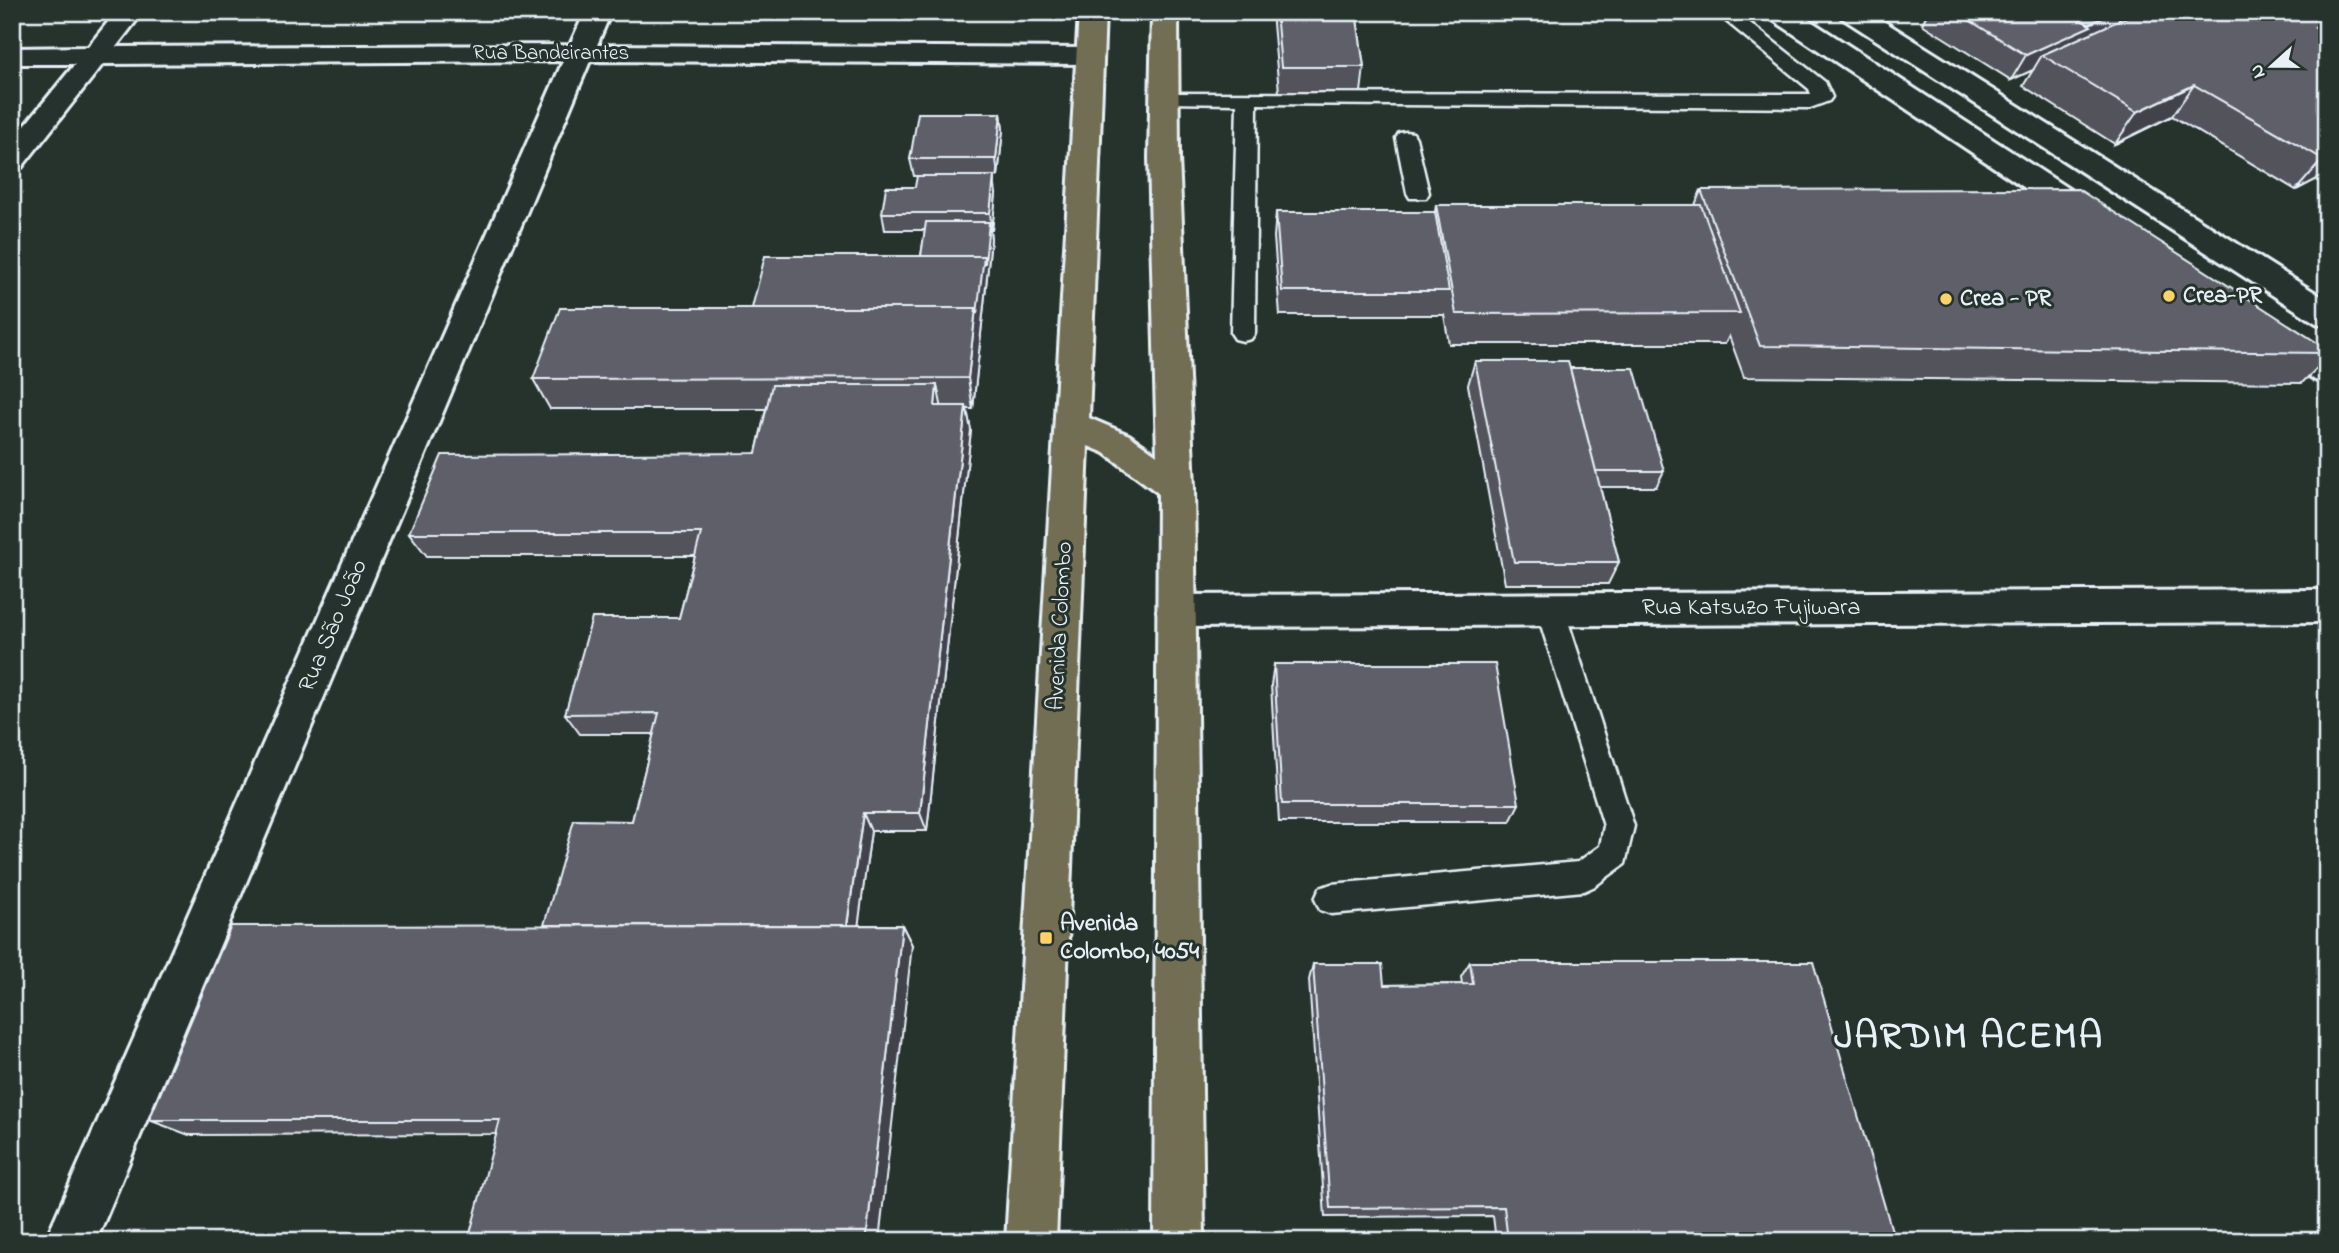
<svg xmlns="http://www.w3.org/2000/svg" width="2339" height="1253" font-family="'Indie Flower',sans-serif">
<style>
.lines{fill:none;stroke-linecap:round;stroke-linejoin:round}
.lane-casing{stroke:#e8f1f8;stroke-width:5}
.street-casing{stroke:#e8f1f8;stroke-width:6}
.secondary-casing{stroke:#e8f1f8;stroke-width:6}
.primary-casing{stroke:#e8f1f8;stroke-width:6}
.lane{fill:#26332d;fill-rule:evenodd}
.street{fill:#26332d;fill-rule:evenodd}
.secondary{fill:#26332d;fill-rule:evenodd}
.primary{fill:#726e52;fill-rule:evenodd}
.wall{fill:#52525c;stroke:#e8f1f8;stroke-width:2}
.shaded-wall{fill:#42424b;stroke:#e8f1f8;stroke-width:2}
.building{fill:#5f5f6b;stroke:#e8f1f8;stroke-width:2}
.poi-dot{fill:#ffd166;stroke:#26332d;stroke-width:2.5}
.labels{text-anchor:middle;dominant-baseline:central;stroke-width:6;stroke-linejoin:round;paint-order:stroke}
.far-street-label{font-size:21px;fill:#e8f1f8;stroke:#26332d}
.poi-label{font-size:24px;font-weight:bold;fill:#e8f1f8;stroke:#26332d;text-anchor:start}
.street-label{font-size:24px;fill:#e8f1f8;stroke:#26332d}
.near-district-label{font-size:38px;font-weight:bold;letter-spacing:2px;fill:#e8f1f8;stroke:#26332d}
</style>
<rect width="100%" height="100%" fill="#26332d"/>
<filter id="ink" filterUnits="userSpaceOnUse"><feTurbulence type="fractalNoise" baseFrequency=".0143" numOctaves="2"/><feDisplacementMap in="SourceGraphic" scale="14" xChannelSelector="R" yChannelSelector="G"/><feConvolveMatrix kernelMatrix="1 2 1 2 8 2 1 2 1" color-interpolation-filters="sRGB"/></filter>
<g filter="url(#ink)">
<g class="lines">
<defs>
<path id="lane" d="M1715,12H1736L1825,82L1832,97L1829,101L1810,108L1257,104L1255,333L1251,339L1243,341L1235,339L1231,333L1237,104L1164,103L1157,101L1154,97L1157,93L1811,94L1809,89Z
M1406,132L1413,133L1416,138L1429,193L1426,198H1410L1407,193L1396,138L1399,133Z
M1550,598L1560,601L1564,609L1634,826L1625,864L1595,886L1584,891L1331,914L1320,910L1315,899L1320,888L1331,884L1578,862L1600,846L1604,826L1536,609L1540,601Z"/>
<path id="street" d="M116,12H143L116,47L570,45L585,12H611L597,45L1089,48L1099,50L1103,56L1099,62L1089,64L590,61L96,1241H45L563,61L103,64L22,167L12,170V141L75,64H12V48L88,47Z
M2327,590V622L1176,627L1162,622L1157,611L1162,600L1176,595Z"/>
<path id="secondary" d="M1766,12H1797L2101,210L2105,217L2101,224L2090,227L2079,224L1770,18Z
M1838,12H1869L2327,300V326L2316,323L1842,18Z
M2275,326L2287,330L2327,356V384L2315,380L2263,346L2259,338L2263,330Z"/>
<path id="primary" d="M1079,12H1105L1089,418L1129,435L1157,455L1149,158L1152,12H1178L1179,158L1194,487L1204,1241H1154L1158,493L1105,453L1088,446L1056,1241H1006Z"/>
</defs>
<!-- lane casing -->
<use href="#lane" class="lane-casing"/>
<!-- street casing -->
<use href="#street" class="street-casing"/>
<!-- secondary casing -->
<use href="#secondary" class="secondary-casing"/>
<!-- primary casing -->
<use href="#primary" class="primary-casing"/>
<!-- lane -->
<use href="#lane" class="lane"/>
<!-- street -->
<use href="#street" class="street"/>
<!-- secondary -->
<use href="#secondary" class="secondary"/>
<!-- primary -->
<use href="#primary" class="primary"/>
</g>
<!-- wall -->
<path class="wall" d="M1272,12H1356L1364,67L1361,92H1279Z
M1928,12H2123L2118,21L2327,12V174L2296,190L2172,116L2115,144L2023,86L2033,70L2011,80L1922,24Z
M1001,113L1003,130L998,176H914L910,159Z
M1701,190L2327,353V358L2302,383L1744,377L1729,336L1725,344H1449L1444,315H1280L1274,237L1276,212H1435L1436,205H1695Z
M996,194L992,230H990L991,239L973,409H967L971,430L927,831H871L858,925H902L912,945L496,1134L189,1135L149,1120L544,925L632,821L654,734H580L565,714L679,618L695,556H427L409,533L756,453L766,409H550L533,379L752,308L921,256L925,230H885L882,213Z
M1475,361L1570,368L1664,471L1656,487H1600L1619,562L1608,584H1505L1468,385Z
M1274,664L1519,804L1510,822H1279L1271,685Z
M1470,962L1895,1241H1496L1493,1216L1325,1217L1309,980L1313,964L1384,985L1462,984L1461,977Z"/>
<!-- shaded-wall -->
<path class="shaded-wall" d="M2116,12H2123L2115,25L2042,55L2033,70L2011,80L2026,55L2083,27Z
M2327,22V41L2315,27Z
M2194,85L2172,116L2115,144L2137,112Z
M1001,113L1003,130L998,176L996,159Z
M2327,157V174L2296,190L2323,159Z
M994,176L996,194L992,230L990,213Z
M989,222L991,239L973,409L968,378L976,308Z
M937,385L942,409L935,406Z
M966,406L971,430L927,831L920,813Z
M863,813L871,831L856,943L847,927Z
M902,925L912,945L879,1241H866Z"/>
<!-- building -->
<path class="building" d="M1276,12H1356L1364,67H1281Z
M1956,12H2068L2091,26L2026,55Z
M2068,12H2116L2089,24Z
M2138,12H2327V22L2315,27L2327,34V157L2323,159L2194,85L2137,112L2042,55Z
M918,113H1001L996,159H910Z
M917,176H994L990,213H882L886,187H915Z
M2078,189L2327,349V353L1760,346L1701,190Z
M1436,205H1701L1740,313L1456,314Z
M1276,212H1435L1449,291H1282Z
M926,222H989L985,264L984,256H921Z
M765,256H984L977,314L976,308H752Z
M560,308H976L968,378L533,379Z
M1475,361H1568L1619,562H1514Z
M1570,368H1634L1664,471H1596Z
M772,385H937L935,406H966L920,813H863L847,925H544L574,820L632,821L659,713L565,714L592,618H679L701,533H409L442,455L756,453Z
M1274,664H1495L1519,804H1282Z
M902,925L866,1241H468L500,1120H149L231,926Z
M1470,962H1813L1895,1241H1508L1504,1207L1330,1208L1313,964H1382L1384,985L1473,984Z"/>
</g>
<!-- markers -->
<g class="poi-dot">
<circle cx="2169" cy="296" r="7"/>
<circle cx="1946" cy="299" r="7"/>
<rect x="1039" y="931" width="14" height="14" rx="3.5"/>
</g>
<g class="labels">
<!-- far-street labels -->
<g class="far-street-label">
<text x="551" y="54">Rua Bandeirantes</text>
</g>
<!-- poi labels -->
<g class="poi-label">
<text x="2183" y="296">Crea-PR</text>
<text x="1960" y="299">Crea - PR</text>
<text x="1060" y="924">Avenida<tspan x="1060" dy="28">Colombo, 4054</tspan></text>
</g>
<!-- street labels -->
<g class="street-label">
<text x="1751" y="608">Rua Katsuzo Fujiwara</text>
<text transform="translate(334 626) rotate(-67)">Rua São João</text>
<text transform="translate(1061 626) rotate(-87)">Avenida Colombo</text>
</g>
<!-- near-district labels -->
<g class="near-district-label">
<text x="1969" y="1038">JARDIM ACEMA</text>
</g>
</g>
<!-- margin -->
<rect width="2339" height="1253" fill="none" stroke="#26332d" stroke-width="42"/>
<rect x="21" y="21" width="2297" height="1211" fill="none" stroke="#e8f1f8" stroke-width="2.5" filter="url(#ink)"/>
<!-- north arrow -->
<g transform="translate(2272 66) rotate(249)" stroke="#26332d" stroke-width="5" paint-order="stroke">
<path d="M0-5L12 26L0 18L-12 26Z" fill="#e8f1f8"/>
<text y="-10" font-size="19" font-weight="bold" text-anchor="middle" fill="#e8f1f8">N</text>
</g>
</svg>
